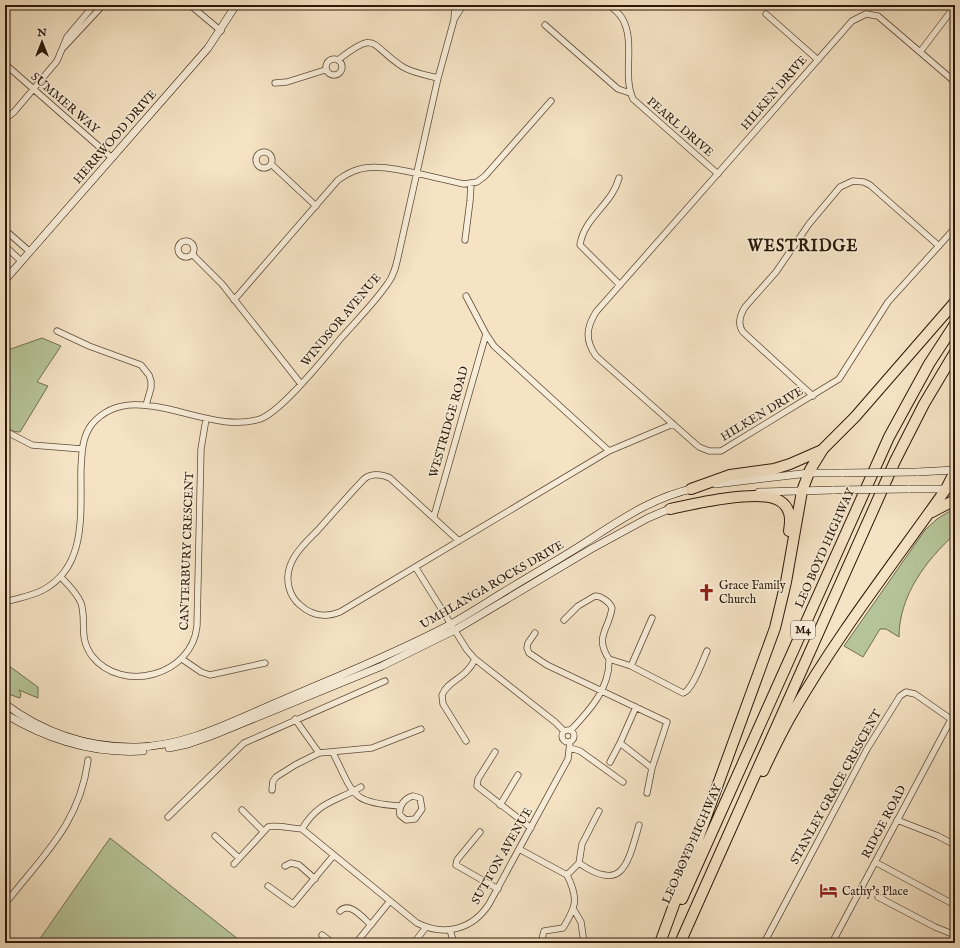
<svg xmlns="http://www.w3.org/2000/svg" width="960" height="948" font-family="'IM FELL English',serif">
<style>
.green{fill:#b6c599;stroke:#716e51}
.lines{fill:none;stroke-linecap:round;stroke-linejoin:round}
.street-casing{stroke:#5e4b38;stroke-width:7}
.secondary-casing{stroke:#2c1809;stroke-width:8}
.highway-casing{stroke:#2c1809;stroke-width:12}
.street{stroke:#f8edd9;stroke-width:5.5}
.secondary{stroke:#f8edd9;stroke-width:7}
.highway{stroke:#f5e3c4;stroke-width:10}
.secondary-bridge-casing{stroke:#2c1809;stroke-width:8;stroke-linecap:butt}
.secondary-bridge{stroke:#f8edd9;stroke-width:7}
.labels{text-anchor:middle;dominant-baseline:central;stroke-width:3;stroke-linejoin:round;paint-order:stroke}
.shield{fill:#f8edd9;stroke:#695847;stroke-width:1}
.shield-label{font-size:11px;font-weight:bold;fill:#2c1809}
.street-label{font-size:12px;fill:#2c1809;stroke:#f8edd9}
.poi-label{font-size:12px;fill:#2c1809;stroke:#f8edd9;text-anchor:start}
.district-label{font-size:16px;font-weight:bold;letter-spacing:1px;fill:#2c1809;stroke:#f8edd9}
</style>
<rect width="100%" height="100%" fill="#f5e3c4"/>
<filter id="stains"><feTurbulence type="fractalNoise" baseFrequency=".005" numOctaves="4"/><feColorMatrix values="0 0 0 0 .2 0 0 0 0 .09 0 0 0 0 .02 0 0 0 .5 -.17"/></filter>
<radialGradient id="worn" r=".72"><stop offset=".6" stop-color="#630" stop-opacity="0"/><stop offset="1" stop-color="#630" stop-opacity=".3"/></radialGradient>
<!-- green -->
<path class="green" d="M42,338L61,346L37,382L48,386L20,432C13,432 9,430 5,424V351Z
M955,508V534C926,560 899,596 899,637L886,629H880L863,657L844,646L925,530L937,519Z
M5,663L38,687V698L19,690L21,694L20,698L5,693Z
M110,838L243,943H37Z"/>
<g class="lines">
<defs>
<path id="street" d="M190,5L221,31
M609,5C614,9 619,13 622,18C636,41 622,75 633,99L718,174
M766,14L818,60
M455,18L463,5
M545,25L618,89L630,93
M63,48L103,5
M920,52L955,6
M326 67a8 8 0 1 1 16 0a8 8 0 1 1-16 0Z
M338,60C378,29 369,45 403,67C413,73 426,75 438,78
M5,64L112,158
M955,82L878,16L866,14L852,21L596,312C586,328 585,341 596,356L699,447L709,451H721L839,379L888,302L955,228
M275,83L287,82L325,70
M5,119L14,112L57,61L67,37L94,5
M256 160a8 8 0 1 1 16 0a8 8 0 1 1-16 0Z
M271,164L316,206
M619,178C612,205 584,217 580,245L620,285
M5,230L29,251
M465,240L470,201L471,184
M178 249a8 8 0 1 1 16 0a8 8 0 1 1-16 0Z
M5,246L21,261
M192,254L222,284L301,384
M466,296L486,334L494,346L609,451
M234,300L338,180C345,175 352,171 360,169C384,162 438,179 464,184L477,182L485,176L551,101
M57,331L89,346L141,365L149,375L151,381V388L146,405
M813,396L743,332C737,324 740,315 745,307L776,272L809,224L840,187L853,181L864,182L870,185L939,246
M5,431L32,445L82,449
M434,516L486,334
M459,541L390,478C382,474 371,473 364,479C348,496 333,513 318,530C308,540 295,552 290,566C285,580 289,596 300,605C312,616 325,618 340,612L609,451L673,424
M416,568L467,650L475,659L555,722L564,731
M61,577C68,585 77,593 81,603C87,622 78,637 92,656C122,694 192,676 197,626L201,449L206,419
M5,602C18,598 32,596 43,590C88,566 80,511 81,468C82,452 82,437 92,424C134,375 206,437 260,419C281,412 326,356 342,337C358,319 375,302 388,283C394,275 396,266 398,257L438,78L454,20L455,5
M564,620L578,606L595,596C601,596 610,602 612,608C609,630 594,636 609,659L631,666L683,693C692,691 703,660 707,651
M535,633L528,643L527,648L529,653L547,665L667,722L652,768L647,793
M182,659L201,672L210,675L265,663
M631,666L652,618
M295,719L319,753
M562 736a6 6 0 1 1 12 0a6 6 0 1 1-12 0Z
M571,730C590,710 610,688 609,659
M466,741L443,704L442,695C448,680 466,679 475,659
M620,743L652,768
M570,748L580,751L623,782
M495,752L478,779L477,786L531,828
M333,753C354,794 350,803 400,806
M610,762L620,743L636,707
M272,790L273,781L276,777L295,765L319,753L372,748L421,729
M413,796L420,798L422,809L415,819L406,820L400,815C398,806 405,798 413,796Z
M500,805L518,775
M242,810L263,831
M168,817L244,743L385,681
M897,820L938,836L955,845
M302,829L417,923C445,937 473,929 489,904L568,759L570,742
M302,829C319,801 335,802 361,787
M480,832L457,860L456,865L498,889
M215,836L239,858
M519,849L567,875C579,899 576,907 563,928L544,931L541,943
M875,862L955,905
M579,863C623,894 628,863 639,825
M234,864L268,827C275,824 293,829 302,829
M285,866L291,863L299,865L315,879
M567,875L579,863L582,844L599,811
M268,886L293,904L334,855
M878,897L935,927L955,935
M5,904C42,856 80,824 88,760
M574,910L581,922L584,943
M340,911C350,901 363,918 371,925
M450,930L454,943
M322,935L333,943
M356,943L390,901
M414,943L426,927
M764,943L867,749L900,696L906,692L915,694L955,722
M832,943L955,712"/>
<path id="secondary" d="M5,280L208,48L236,5
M917,472L955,470
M716,484L809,473H843
M908,489H955
M759,492L834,490
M5,704C44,733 88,748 137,747C187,746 233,721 278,702C336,677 394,654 449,625C467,615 484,604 502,593C523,580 546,567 567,554C610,528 646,498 696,488
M5,714C48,740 92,754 143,751
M169,748L188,744L211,736L382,666L455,630L591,549L648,518L674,507"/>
<path id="highway" d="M691,489L730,475L774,469L790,464L822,450
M670,509C693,504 760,488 780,501C791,508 791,519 789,531
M932,512L955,500
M763,771C772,752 781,733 792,714C837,635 894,563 946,489L955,471
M682,899L889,437L929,364L955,324
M660,943L775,628L786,582L802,491L810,470L823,449L855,417L955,302
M680,943L895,461L924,404L955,352"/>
</defs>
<!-- street casing -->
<use href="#street" class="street-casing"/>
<!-- secondary casing -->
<use href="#secondary" class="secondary-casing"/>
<!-- highway casing -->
<use href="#highway" class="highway-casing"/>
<!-- street -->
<use href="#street" class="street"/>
<!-- secondary -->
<use href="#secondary" class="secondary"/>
<!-- highway -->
<use href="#highway" class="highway"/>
<defs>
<path id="secondary-bridge" d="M843,473L917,472
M834,490L908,489"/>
</defs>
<!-- secondary-bridge casing -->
<use href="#secondary-bridge" class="secondary-bridge-casing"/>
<!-- secondary-bridge -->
<use href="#secondary-bridge" class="secondary-bridge"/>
</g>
<!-- icons -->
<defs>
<symbol id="church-bare" viewBox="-9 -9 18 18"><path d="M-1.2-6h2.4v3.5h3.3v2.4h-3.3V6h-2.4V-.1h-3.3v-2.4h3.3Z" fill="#8f2418" stroke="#f8edd9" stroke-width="2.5" paint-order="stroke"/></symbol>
<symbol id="hotel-bare" viewBox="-9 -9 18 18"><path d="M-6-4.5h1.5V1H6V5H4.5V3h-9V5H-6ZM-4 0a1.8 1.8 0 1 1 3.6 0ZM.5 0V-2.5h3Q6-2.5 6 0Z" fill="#8f2418" stroke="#f8edd9" stroke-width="2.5" paint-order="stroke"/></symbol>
</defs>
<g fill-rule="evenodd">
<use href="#church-bare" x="694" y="580" width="25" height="25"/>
<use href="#hotel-bare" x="816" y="878" width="25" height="25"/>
</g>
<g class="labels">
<!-- shield labels -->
<rect class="shield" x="791" y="621" width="24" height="18" rx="3"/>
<g class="shield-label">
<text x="803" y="630">M4</text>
</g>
<!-- street labels -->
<g class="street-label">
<text transform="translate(774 93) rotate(-49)">HILKEN DRIVE</text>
<text transform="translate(65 103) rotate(41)">SUMMER WAY</text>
<text transform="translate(680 127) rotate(41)">PEARL DRIVE</text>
<text transform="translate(115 137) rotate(-49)">HERRWOOD DRIVE</text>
<text transform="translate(341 320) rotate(-50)">WINDSOR AVENUE</text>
<text transform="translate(762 414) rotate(-31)">HILKEN DRIVE</text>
<text transform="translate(449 422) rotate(-74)">WESTRIDGE ROAD</text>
<text transform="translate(825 548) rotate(-66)">LEO BOYD HIGHWAY</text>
<text transform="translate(187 551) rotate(-88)">CANTERBURY CRESCENT</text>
<text transform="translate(492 585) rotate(-30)">UMHLANGA ROCKS DRIVE</text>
<text transform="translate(836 787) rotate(-61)">STANLEY GRACE CRESCENT</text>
<text transform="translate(884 822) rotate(-62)">RIDGE ROAD</text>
<text transform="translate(692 844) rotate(-66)">LEO BOYD HIGHWAY</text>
<text transform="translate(502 856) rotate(-60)">SUTTON AVENUE</text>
</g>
<!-- poi labels -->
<g class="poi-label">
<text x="719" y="585">Grace Family<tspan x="719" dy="14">Church</tspan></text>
<text x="842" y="891">Cathy's Place</text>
</g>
<!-- district labels -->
<g class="district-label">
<text x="803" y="247">WESTRIDGE</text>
</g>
</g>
<!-- margin -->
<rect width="960" height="948" fill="none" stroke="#f5e3c4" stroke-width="20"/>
<rect x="6" y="6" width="948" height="936" fill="none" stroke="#2c1809" stroke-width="2"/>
<rect x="10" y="10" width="940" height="928" fill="none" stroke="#2c1809"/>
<!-- north arrow -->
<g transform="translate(42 42)" stroke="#f8edd9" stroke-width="3" paint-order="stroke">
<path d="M0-3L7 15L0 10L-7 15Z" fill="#2c1809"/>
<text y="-6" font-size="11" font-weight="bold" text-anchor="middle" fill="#2c1809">N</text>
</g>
<rect width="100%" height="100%" filter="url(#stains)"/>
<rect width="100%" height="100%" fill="url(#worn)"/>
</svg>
